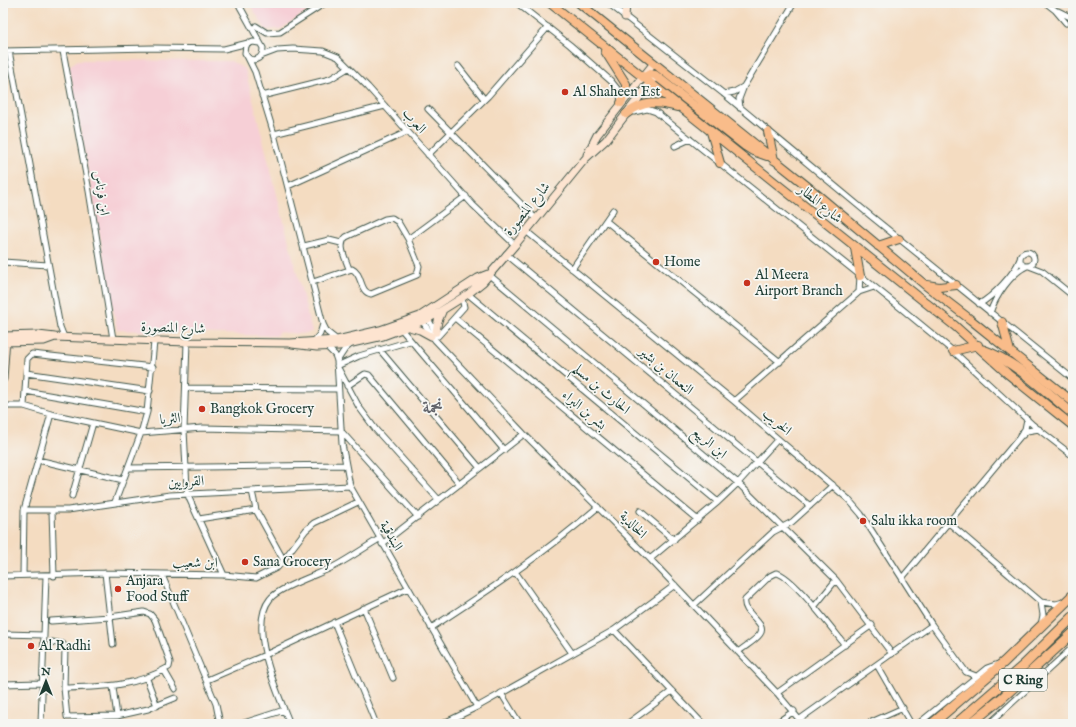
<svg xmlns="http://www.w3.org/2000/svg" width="1076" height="727" font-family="'IM FELL English',Amiri,serif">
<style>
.built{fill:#f6cfd6}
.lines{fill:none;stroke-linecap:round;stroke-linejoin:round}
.street-casing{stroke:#3f5549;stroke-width:7}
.secondary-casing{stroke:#3f5549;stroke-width:9}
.primary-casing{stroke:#3f5549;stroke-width:10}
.highway-casing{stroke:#3f5549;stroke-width:11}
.street{stroke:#fff;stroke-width:5}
.secondary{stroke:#fde4d0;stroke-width:7}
.primary{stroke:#f9bc8a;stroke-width:8}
.highway{stroke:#f9bc8a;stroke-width:9}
.poi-dot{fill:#c8321e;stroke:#f6f6f2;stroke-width:1.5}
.labels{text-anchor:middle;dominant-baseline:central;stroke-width:3.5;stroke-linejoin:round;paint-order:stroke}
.shield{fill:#f6f6f2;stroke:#60746d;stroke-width:1}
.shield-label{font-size:13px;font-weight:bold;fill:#1f3d34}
.poi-label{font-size:14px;fill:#1f3d34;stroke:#f6f6f2;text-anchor:start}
.street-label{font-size:14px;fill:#1f3d34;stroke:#f6f6f2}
.district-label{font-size:18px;font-weight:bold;fill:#62646b;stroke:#f6f6f2}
</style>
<rect width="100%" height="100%" fill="#f6f6f2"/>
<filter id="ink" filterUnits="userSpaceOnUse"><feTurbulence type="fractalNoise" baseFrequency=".025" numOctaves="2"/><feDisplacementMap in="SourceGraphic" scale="8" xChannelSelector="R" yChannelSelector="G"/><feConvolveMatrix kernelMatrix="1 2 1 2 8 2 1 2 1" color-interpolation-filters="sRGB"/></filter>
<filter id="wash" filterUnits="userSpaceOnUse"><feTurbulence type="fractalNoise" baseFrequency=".012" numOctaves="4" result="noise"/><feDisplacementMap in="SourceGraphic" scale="16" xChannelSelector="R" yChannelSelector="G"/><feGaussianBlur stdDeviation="0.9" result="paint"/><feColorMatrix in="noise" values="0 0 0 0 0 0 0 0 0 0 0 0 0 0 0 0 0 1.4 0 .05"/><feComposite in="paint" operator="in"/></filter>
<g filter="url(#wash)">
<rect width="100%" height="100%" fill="#f4dcc1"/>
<!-- built -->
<path class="built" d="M249,3H320L281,29L266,30Z
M78,60L231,61L245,69L312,332L301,334L278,332L277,336L117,330L69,66Z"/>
</g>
<g filter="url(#ink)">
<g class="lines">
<defs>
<path id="street" d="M238,3L263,48C263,61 250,64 245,53L246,45L253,42L259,43
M517,3L570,45L611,81L619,91L621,101
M608,3L724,94L871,216L1073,379
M1046,3L1055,10L1066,23
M1058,11L1070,17
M256,26L267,33L280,32L325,3
M3,51L153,48L224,49L248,43
M9,51L60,327L64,337
M63,51L89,191L113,339
M261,56L277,50L293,49L323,51L338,57L368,87L473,205L515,245
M248,58L255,72L274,134L323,324L327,332L337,340
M458,66L484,99
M724,94L734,92L743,87
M262,96L330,79L348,68
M740,108L739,99L744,86L794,3
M428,109L536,219
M634,112L647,109L656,112L902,309L953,351L1033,425L1073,456
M274,134L385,106
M675,146L690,139
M428,155L488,96L548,27
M288,186L407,132
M606,221L780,362
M526,231L734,401L848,499L861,514L932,625L966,672L976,676
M304,246L329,240L341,243
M1020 259a7 7 0 1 1 14 0a7 7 0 1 1-14 0Z
M506,254L810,506
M3,262L48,265
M1029,266L1042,271L1073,296
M349,269C346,259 337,245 346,237L385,219L392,218L398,222L408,239
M572,269L613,210
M488,274L738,483L836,580L892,654
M313,282L352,269C363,274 359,292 371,294L417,275L419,266L408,239L466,196
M859,292L860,276
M468,294L718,502
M979,304C993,297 1015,273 1020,259
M990,313C995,297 1011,273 1027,266
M427,317L436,333
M455,318L698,520
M421,319L435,340L524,434L650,559L777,693L803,724
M401,329L504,450
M438,336L464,307L462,298
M314,341L320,334L323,324
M410,341L359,356L337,366L359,407L376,430L439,500
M187,342L184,430L187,489L189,498L224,575
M327,347L335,355L337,361L342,444L350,486L477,707
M379,349L480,468
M337,361L345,349L351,344
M26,373L150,391
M347,386L365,374L369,375L460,484
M186,388L337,389
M25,391L147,412
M734,401L859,292L874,287
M3,406H24L51,414L141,433L202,428L341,431L418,517
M24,406L27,359L32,354L153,367
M1023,435L1027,431L1039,429
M38,460L123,480
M129,468L344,465
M252,491L256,510L284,561
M72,496L93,423
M115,502L141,433L147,412L154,342
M24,510H68L170,495L350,486
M52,511L54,576
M640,511L674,540
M199,519L256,510
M949,523L1041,602L1056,604L1063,602
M382,544L524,434
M650,559L718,502L738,483L778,439
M105,573L113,644
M516,573L572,653
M23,575L24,510L51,414
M162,575L216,704L220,724
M3,576L105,573L224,575L256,578L278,567L306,530L314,523L358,502
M902,578L1019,438L1025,429L1027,419
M1041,602L1043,615L1041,625
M694,605L773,532L792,522L833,485
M814,607L836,580
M364,608L393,678
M51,621L110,617L144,612L150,614L155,620L170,662L169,667C135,687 103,687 64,688
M334,622L376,724
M431,628C491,589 544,554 598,507
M614,630L703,724
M3,634L44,635
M52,642L63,644L65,648L64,688L67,717L117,716L148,709L175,698
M738,652C745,646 755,641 760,634C768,623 742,614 745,600L770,576L776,573C791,574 834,631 845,645
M877,665L911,724
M164,670L175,689
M147,679L157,706
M207,680L265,655L408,588
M3,684L41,683
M113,687L117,716
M501,693L520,724
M777,693L872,625
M800,719L932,625
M41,724L46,576
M241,724L284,710
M290,724C278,694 247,627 270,599C279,587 320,574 335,566C350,558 364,548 379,539
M442,724L477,707L614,630L675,585
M627,724L672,691
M775,724L794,711
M867,724L903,708
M918,724L987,668L1001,663
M989,724L1073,647"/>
<path id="secondary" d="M625,17L626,3
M587,155L597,135L654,63
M409,327L420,330L431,336
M436,332L438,321L442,312
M3,336L38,335L55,337L187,342L290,343L337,340L380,330L420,316L478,278L488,274
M3,342L44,341L55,337
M292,344L317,347L339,346L383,336L428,319L468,294L483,282L515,245L585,159L606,140L654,78
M3,379L6,338"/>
<path id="primary" d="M550,3L955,326L1008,374L1073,426
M579,3L807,186L924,284L971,320L1073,402
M605,51L626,84V91L621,103
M644,77L650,74L655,75L745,146L753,151L767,156
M626,114C643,101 657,101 677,107
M711,132L720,163
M768,132L774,160
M878,246L899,239
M855,248L860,276
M927,285L939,287L956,285
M1002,322L1010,351
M953,351L978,345"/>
<path id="highway" d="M983,350C1017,362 1046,392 1073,414
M932,724L1004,662L1073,595
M956,724L1024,665L1073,617
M970,724L1002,698L1073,633"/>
</defs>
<!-- street casing -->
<use href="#street" class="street-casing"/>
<!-- secondary casing -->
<use href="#secondary" class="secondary-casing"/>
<!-- primary casing -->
<use href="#primary" class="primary-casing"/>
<!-- highway casing -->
<use href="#highway" class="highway-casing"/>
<!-- street -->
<use href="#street" class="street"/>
<!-- secondary -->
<use href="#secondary" class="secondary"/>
<!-- primary -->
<use href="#primary" class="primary"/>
<!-- highway -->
<use href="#highway" class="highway"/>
</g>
</g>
<!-- markers -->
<g class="poi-dot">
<circle cx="565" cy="92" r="4"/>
<circle cx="656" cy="262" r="4"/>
<circle cx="747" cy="283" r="4"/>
<circle cx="202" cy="409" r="4"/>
<circle cx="863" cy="521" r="4"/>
<circle cx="245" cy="562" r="4"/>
<circle cx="118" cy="589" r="4"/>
<circle cx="31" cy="646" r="4"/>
</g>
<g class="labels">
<!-- shield labels -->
<rect class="shield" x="999" y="669" width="48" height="22" rx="3"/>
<g class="shield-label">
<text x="1023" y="680">C Ring</text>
</g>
<!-- poi labels -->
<g class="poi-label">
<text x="573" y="92">Al Shaheen Est</text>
<text x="664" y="262">Home</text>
<text x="755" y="275">Al Meera<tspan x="755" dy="16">Airport Branch</tspan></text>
<text x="210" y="409">Bangkok Grocery</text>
<text x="871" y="521">Salu ikka room</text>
<text x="253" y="562">Sana Grocery</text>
<text x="126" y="581">Anjara<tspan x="126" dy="16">Food Stuff</tspan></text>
<text x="39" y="646">Al Radhi</text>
</g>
<!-- street labels -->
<g class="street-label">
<text transform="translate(414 121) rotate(49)">العرب</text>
<text transform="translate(101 193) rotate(81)">ابن فرناس</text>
<text transform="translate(820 204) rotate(39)">شارع المطار</text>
<text transform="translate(527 209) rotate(-51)">شارع المنصورة</text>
<text transform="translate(173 328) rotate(2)">شارع المنصورة</text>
<text transform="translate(666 371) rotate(40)">النعمان بن بشير</text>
<text transform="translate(601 389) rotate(40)">الحارث بن مسلم</text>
<text transform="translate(584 410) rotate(40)">بشر بن البراء</text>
<text transform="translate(170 419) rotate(-5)">الثريا</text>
<text transform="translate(777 422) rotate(41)">الخريب</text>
<text transform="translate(709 443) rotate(40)">ابن الربيع</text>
<text transform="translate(186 482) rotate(-3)">القرويين</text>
<text transform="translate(633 525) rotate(45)">الخالدية</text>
<text transform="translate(391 536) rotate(60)">البندقية</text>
<text x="195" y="563">ابن شعيب</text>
</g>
<!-- district labels -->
<g class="district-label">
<text x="433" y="408">نجمة</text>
</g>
</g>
<!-- margin -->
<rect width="1076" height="727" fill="none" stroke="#f6f6f2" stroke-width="16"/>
<!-- north arrow -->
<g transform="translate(46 681)" stroke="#f6f6f2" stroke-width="3" paint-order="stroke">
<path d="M0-3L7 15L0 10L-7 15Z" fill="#1f3d34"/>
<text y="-6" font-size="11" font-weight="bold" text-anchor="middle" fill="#1f3d34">N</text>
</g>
</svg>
